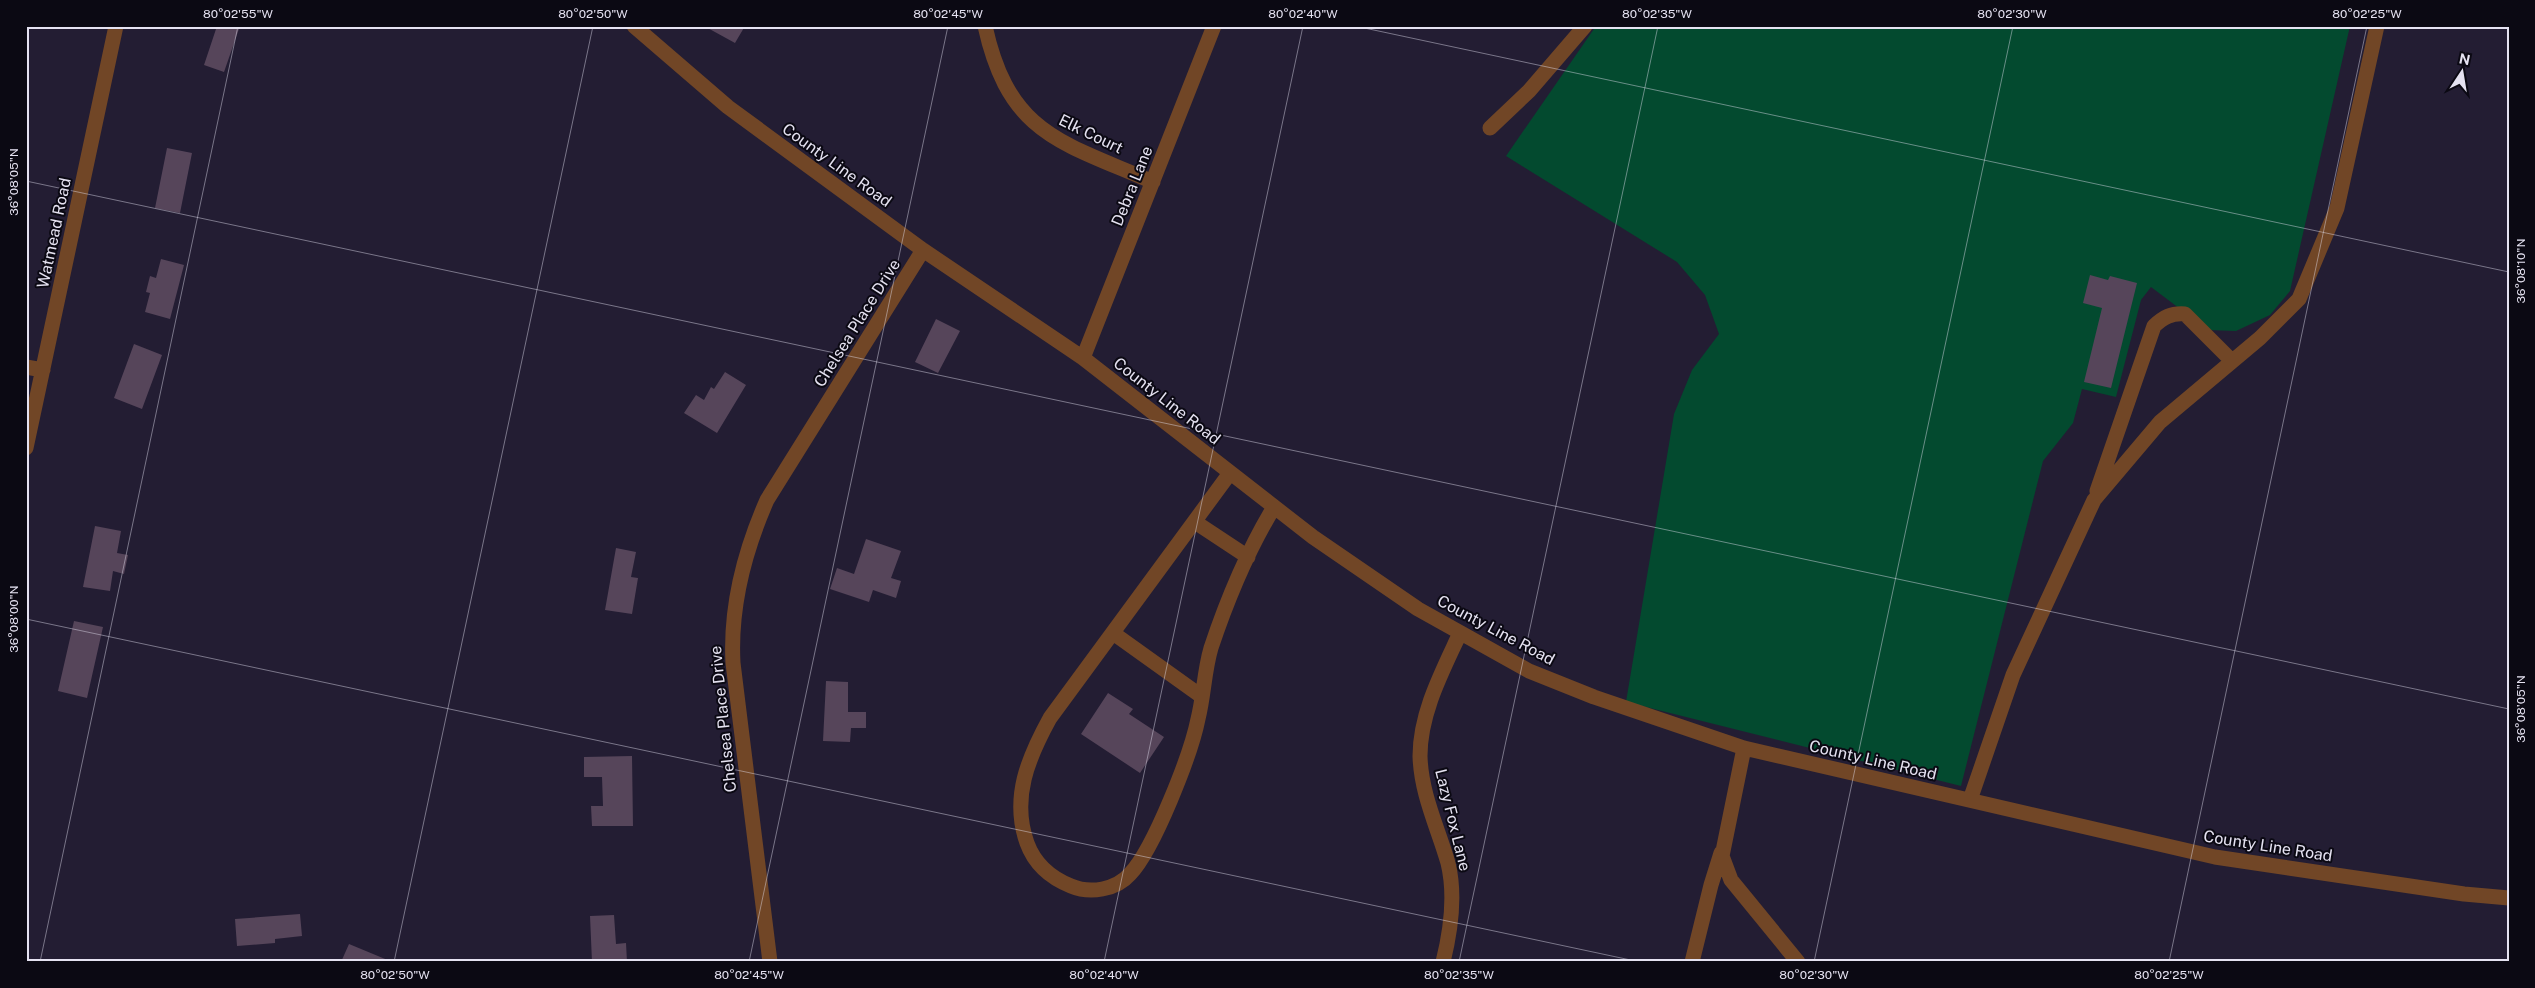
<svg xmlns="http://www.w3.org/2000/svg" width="2535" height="988" font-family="'Public Sans',sans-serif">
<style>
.green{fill:#034a2f}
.building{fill:#56455a}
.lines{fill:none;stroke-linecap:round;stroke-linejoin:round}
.minor{stroke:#714626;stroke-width:15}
.ticks{fill:none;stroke:#e5e2f1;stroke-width:1;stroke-opacity:0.45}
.labels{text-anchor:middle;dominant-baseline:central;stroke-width:4;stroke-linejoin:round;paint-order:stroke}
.street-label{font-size:16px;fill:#e5e2f1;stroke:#0b0913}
.neatline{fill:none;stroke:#e5e2f1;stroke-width:2}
.ticks-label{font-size:12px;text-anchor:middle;fill:#e5e2f1}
</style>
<rect width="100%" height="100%" fill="#231d33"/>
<!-- green -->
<path class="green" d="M1596,26H2350L2290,291L2270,315L2236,331L2208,330L2151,287L2141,300L2116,397L2082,389L2073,423L2043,461L1961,786L1626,702L1674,414L1692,370L1719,334L1705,295L1677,262L1506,156Z"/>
<!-- building -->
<path class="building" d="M217,26H240L224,72L204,65Z
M704,26H745L735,43Z
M167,148L192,153L180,213L155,208Z
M161,259L184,265L170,319L145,312L150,293L146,292L150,276L156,278Z
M2090,275L2108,280L2110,276L2137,283L2111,388L2084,382L2102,308L2083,303Z
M936,319L960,331L938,373L915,362Z
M134,344L162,355L142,409L114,398Z
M725,372L746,385L717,433L684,413L696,395L704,400L711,387L714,389Z
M95,526L121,531L117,553L128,555L124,574L113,571L110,591L83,587Z
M866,539L901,551L891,578L901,581L896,598L873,590L869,602L830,589L837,568L854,574Z
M616,548L636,552L631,577L638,578L632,614L605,610Z
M74,621L103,627L87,698L58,691Z
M826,681L848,682V712H866V728H851L850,742L823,741Z
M1108,693L1133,709L1129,714L1164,737L1140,773L1081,734Z
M632,756L633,826H592L591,806H603L602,777H584V757Z
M300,914L302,936L275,939V943L237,946L235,919Z
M614,915L616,944L626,943L627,962H592L590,916Z
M349,944L390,961V962H341Z"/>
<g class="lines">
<!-- minor -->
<path class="minor" d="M634,26L728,107L923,250L1083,358L1313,537L1418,609L1529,671L1594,697L1744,748L2215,857L2464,894L2509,898
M985,26C1009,135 1062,142 1153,182
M1490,128L1529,91L1585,26
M1083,358L1214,26
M26,367L43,370
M26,448L116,26
M1230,473L1050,718C1028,758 1011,798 1027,843C1035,865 1051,878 1071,886C1090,894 1116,890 1130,874C1154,849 1191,754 1198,719C1204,695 1204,672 1211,648C1227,600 1248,550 1274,507
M2097,491L2154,326C2164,317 2171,313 2185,314L2232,361
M1195,522L1248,557
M1113,633L1201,696
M1744,748L1722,856L1731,880L1798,962
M1970,800L2013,675L2094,500L2160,422L2260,338L2299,299L2337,208L2377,26
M770,962L733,663C730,608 745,550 767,500L923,250
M1443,962C1451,930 1456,896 1448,863C1438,828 1421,794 1420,756C1420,713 1442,672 1460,633
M1692,962L1711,885L1721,853"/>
</g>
<!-- ticks -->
<path class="ticks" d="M1355,26L2509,272M26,181L2509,709M26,619L1640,962M40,962L238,26M394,962L593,26M749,962L948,26M1104,962L1303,26M1459,962L1658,26M1814,962L2013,26M2169,962L2367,26"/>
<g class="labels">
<!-- street labels -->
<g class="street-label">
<text transform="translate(1091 134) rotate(26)">Elk Court</text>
<text transform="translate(837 165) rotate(36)">County Line Road</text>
<text transform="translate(1132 186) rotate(-68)">Debra Lane</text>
<text transform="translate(54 233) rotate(-78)">Watmead Road</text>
<text transform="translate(857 323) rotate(-58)">Chelsea Place Drive</text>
<text transform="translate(1167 401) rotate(38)">County Line Road</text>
<text transform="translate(1496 630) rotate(28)">County Line Road</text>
<text transform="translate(723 719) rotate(-96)">Chelsea Place Drive</text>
<text transform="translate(1873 760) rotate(13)">County Line Road</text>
<text transform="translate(1453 820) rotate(76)">Lazy Fox Lane</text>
<text transform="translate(2268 846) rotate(9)">County Line Road</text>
</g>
</g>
<!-- border -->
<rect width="2535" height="988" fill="none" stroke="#0b0913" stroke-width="55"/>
<!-- north arrow -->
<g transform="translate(2462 72) rotate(12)" stroke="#0b0913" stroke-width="4" paint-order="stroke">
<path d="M0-4L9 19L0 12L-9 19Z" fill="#e5e2f1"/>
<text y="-8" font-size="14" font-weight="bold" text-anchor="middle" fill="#e5e2f1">N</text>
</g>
<rect x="28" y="28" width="2480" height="932" class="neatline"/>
<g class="ticks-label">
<text x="238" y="18">80°02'55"W</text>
<text x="593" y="18">80°02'50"W</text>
<text x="948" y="18">80°02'45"W</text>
<text x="1303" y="18">80°02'40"W</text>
<text x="1657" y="18">80°02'35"W</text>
<text x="2012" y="18">80°02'30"W</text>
<text x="2367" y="18">80°02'25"W</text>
<text transform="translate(14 182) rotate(-90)" y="4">36°08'05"N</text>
<text transform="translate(2521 271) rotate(-90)" y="4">36°08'10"N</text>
<text transform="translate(14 619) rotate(-90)" y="4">36°08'00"N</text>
<text transform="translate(2521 709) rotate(-90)" y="4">36°08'05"N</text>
<text x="395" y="979">80°02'50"W</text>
<text x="749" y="979">80°02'45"W</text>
<text x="1104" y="979">80°02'40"W</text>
<text x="1459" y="979">80°02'35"W</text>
<text x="1814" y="979">80°02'30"W</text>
<text x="2169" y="979">80°02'25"W</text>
</g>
</svg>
